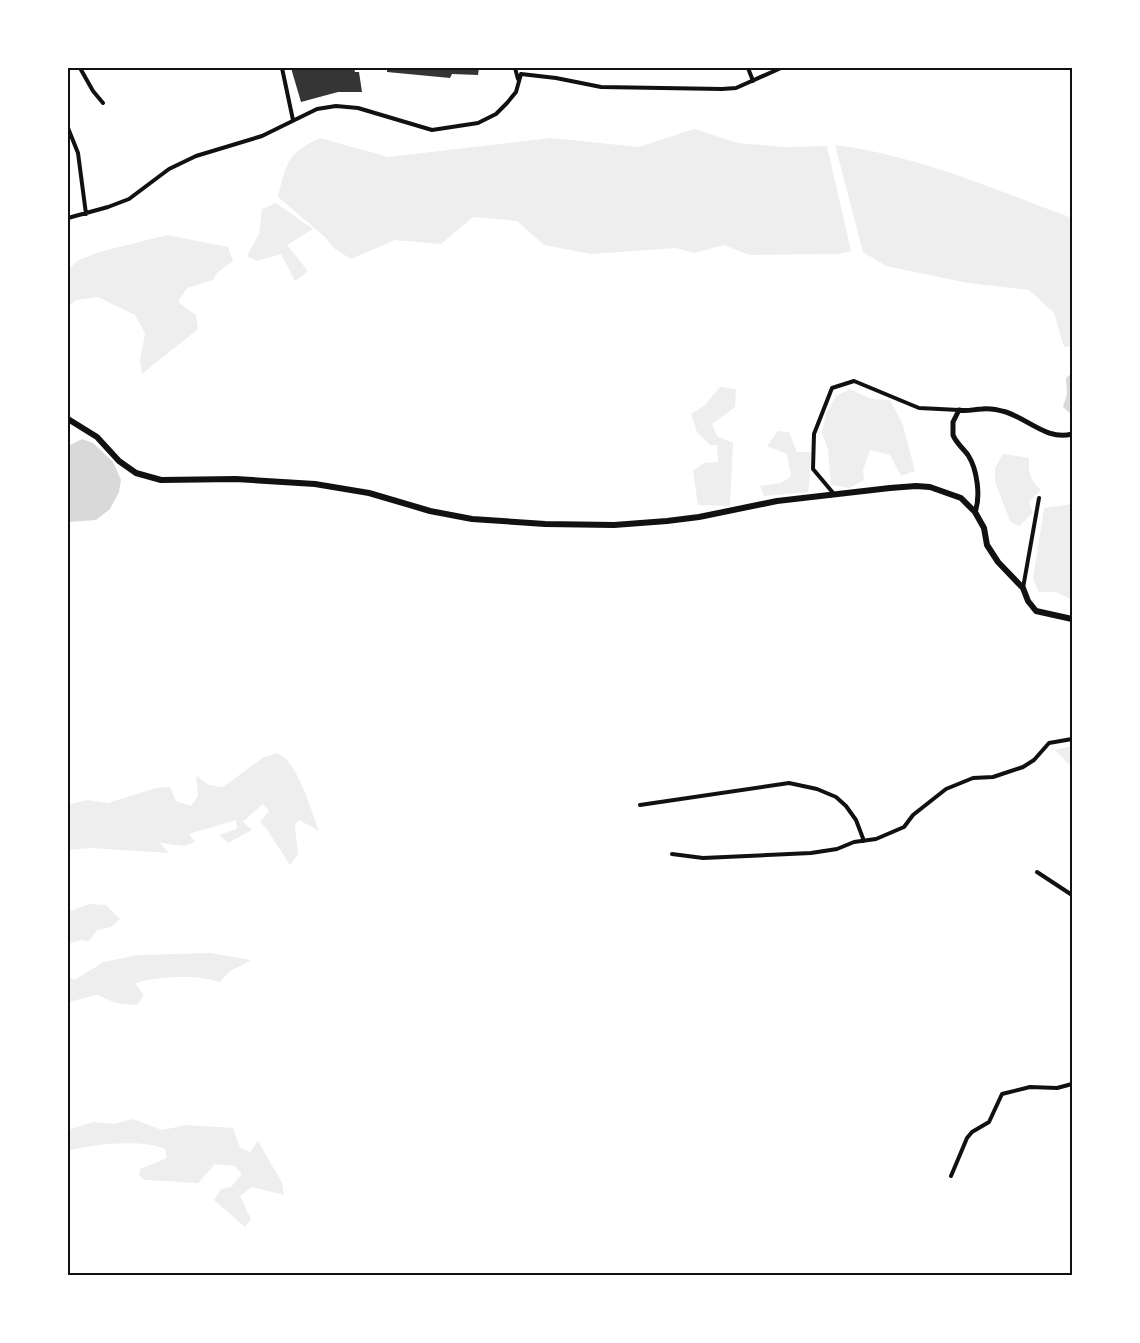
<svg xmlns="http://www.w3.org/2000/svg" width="1140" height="1343" font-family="Jost,sans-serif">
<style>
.green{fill:#eee}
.water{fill:#d9d9d9}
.building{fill:#353535}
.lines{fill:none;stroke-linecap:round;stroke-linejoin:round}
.minor{stroke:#111;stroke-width:4}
.tertiary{stroke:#111;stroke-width:5}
.secondary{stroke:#111;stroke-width:6}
.neatline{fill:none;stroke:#111;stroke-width:2}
</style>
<rect width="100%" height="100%" fill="#fff"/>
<!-- green -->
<path class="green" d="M694,129L738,143L785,147L827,146L851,251L839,254L749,255L724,245L694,253L676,248L591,254L544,245L517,221L473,217L441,244L395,240L351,259L335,249L324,236L278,197C286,164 287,153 320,138L388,157L551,138L639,147Z
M835,145C920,156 993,189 1072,218V346L1064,347L1054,313L1029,290L968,283L886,266L863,252Z
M276,203L313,229L287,245L308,271L295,281L281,254L257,261L247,256L259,234L262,209Z
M167,235L228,247L233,261L217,273L213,280L187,288L178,302L196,315L198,329L142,374L140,361L145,334L135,315L98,297L76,300L68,306V270L77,261L99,252Z
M720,387L736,389L735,407L712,424L717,436L733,443L730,506L698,505L693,471L704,463L718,462L717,445H710L697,432L691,414L705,405Z
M850,389L871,399L890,400L903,425L915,471L901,476L890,455L870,450L863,470L864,480L849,488L831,485L828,449L822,433L826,414L836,396Z
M778,431L789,432L797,452H811L810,476L808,492L764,496L760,486L781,483L791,476L787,454L767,446Z
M1003,454L1029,458C1028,472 1030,480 1041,490L1029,502L1033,513L1019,526L1010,521L995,482V468Z
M1072,504V600L1056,592H1039L1033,579L1044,508Z
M1072,746V767L1055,750Z
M277,753C298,761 311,811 319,831L299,820L295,825L298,854L290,865L266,828L260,822L269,811L263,804L243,822L252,830L228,843L219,835L237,829L236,820L189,834L195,842L184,846L160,843L169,853L91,848L68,850V805L87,800L108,803L156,788L170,787L176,801L191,806L198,796L196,775L208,785L223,787L264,757Z
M89,904L106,905L120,919L111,927L97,930L89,941L81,940L68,944V912Z
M210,953L251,960L230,971L220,982C192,974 163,976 135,983L144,995L137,1005L116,1003L97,995L68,1002V976L74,980L104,962L138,955Z
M133,1119L162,1130L187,1125L233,1128L240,1148L250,1152L258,1141L282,1183L284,1195L252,1187L240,1196L251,1219L245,1227L214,1200L221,1189L231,1187L242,1174L235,1166L215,1164L198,1183L144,1180L139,1175L140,1169L167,1158L165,1149C141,1139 93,1144 68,1151V1130L93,1122L114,1124Z"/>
<!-- water -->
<path class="water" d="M1072,373V415L1063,407L1067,394L1066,378Z
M82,439L93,443L113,462L121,480L119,492L110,509L96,520L68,522V446Z"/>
<!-- building -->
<path class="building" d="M291,68H354L355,72H359L362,92H338L301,102Z
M387,68H479L478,75L452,74L450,78L387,72Z"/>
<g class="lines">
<!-- minor -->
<path class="minor" d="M80,68L93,91L103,103
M282,68L293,120
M515,68L518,79
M748,68L753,81
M68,128L78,153L86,214
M68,218L108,207L129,199L169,169L196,156L262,136L317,109L336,106L358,108L432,130L478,123L496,114L507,103L516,92L521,74L556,78L601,87L722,89L736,88L781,68
M834,494L813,469L814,434L832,388L854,381L919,408L959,410
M1023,588L1039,498
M640,805L789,783L817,789L836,797L846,806L856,820L864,841
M672,854L703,858L811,853L837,849L854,842L876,839L904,827L913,815L946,789L973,778L993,777L1023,767L1034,760L1049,743L1072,739
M1037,872L1072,895
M951,1176L967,1138L972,1132L989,1122L1002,1094L1030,1087L1057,1088L1072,1084"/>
<!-- tertiary -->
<path class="tertiary" d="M975,512C981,496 977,469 968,455C963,448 956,443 953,435V422L959,410C967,412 974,409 982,409C990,408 999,410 1006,412C1028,419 1048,441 1072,434"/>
<!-- secondary -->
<path class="secondary" d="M68,419L97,437L119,461L136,473L161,480L236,479L315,484L369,493L430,511L472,519L545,524L614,525L667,521L699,517L777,501L890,488L916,486L930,487L961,498L975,512L984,528L987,545L998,562L1023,588L1028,601L1036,611L1072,619"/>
</g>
<!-- border -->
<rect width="1140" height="1343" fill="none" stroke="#ffffff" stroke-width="138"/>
<rect x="69" y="69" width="1002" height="1205" class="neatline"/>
</svg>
